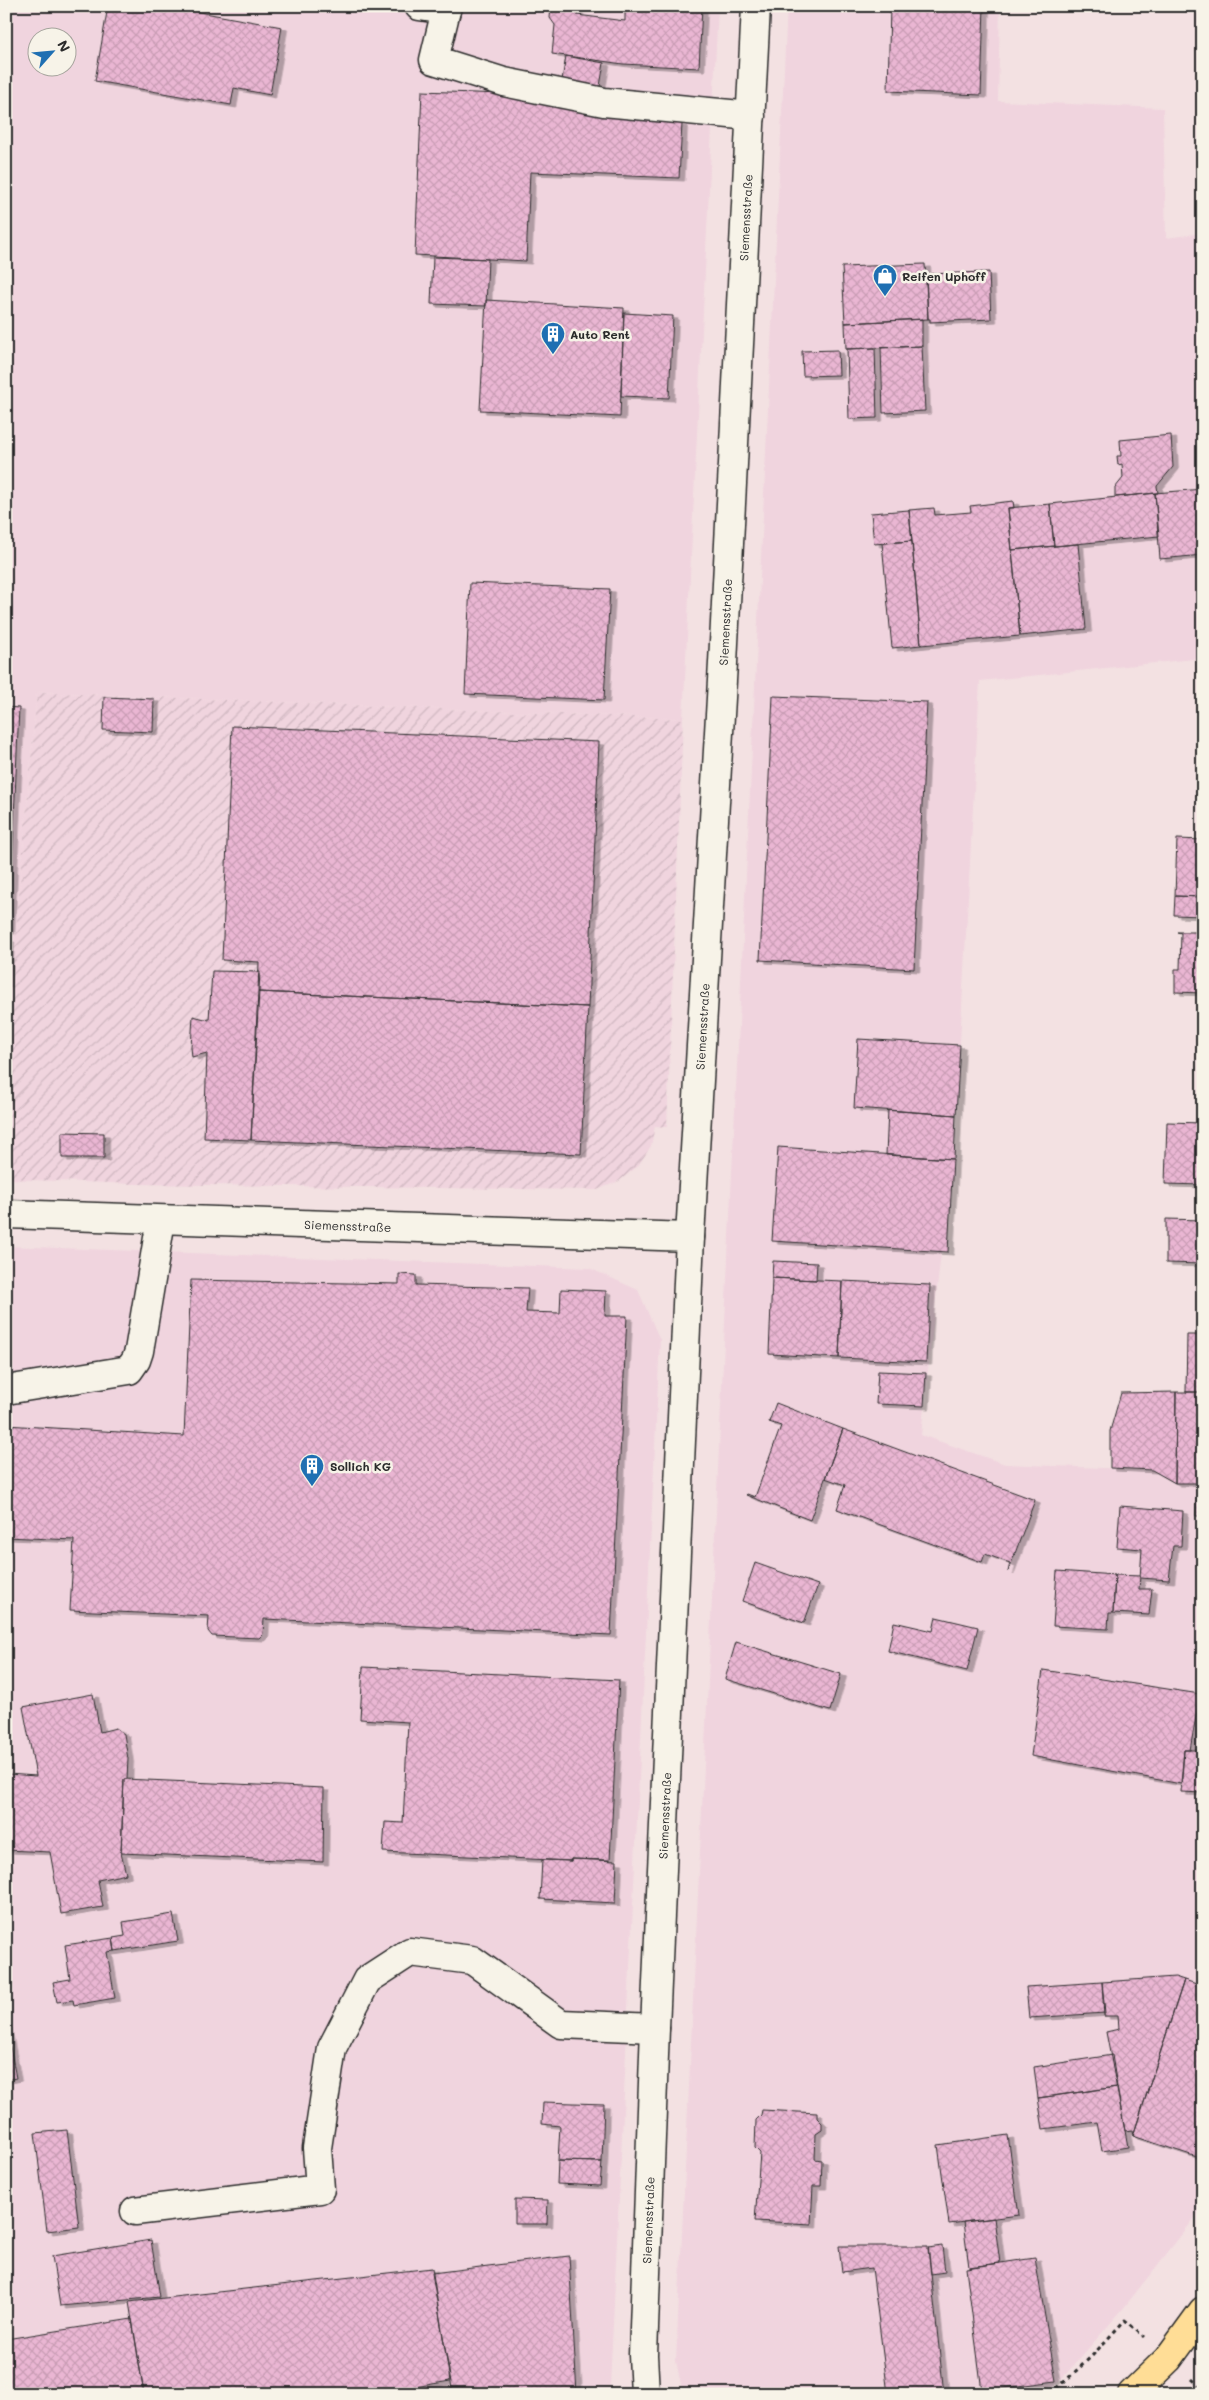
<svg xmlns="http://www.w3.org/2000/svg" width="1209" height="2400" font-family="Mali,sans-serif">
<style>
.built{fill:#f0d4de;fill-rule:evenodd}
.industrial{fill:url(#industrial-furrows)}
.building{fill:url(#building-cross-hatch);stroke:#2b2b2b;filter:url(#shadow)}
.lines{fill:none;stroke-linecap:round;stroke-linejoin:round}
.minor-casing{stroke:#2b2b2b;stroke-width:31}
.major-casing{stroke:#2b2b2b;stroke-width:31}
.path{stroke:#2b2b2b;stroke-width:3;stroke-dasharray:4 4;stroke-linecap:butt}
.minor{stroke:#f7f3e8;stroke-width:28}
.major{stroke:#ffdd96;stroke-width:28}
.labels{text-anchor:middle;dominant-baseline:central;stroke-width:5;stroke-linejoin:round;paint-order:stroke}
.street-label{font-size:12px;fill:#2b2b2b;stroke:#f7f3e8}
.poi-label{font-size:12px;font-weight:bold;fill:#2b2b2b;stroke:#f7f3e8;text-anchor:start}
</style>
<defs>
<pattern id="industrial-furrows" width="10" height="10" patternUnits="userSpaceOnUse" patternTransform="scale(1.25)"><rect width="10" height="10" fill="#f0d4de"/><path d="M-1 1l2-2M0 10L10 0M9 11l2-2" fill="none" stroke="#ceb6bf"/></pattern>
<pattern id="building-cross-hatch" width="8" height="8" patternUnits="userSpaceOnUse" patternTransform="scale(1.25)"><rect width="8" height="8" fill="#eab6d3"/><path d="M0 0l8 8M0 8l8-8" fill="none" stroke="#c99db5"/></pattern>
<filter id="shadow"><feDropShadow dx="5.5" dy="3" stdDeviation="0" flood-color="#0004"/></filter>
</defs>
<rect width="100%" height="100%" fill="#f3e1e2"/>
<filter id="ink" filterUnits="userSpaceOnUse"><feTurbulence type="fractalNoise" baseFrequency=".02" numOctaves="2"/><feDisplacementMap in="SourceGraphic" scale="10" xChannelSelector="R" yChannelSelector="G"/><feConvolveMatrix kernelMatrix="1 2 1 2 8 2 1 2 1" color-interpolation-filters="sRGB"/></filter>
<g filter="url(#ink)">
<!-- built -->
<path class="built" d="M6,6H718L683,719L37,692L6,1042ZM38,38H68V68H38Z
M787,6H1000L998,101L1163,108L1166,238L1203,233V658L980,681L956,1115L921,1435L1005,1464L1152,1470L1175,1483H1203V2205L1194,2219L1122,2310L1058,2383L1044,2394H683L676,2361Z
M6,1246L589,1268L638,1290L660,1340L610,2386L612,2394H6Z"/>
<!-- industrial -->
<path class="industrial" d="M37,692L683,719L667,1127L655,1126L651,1146L638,1166L619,1181L597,1190L135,1184L6,1179V1042Z"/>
<!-- building -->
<path class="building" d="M108,6H166L282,27L270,95L234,88L231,105L95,81Z
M574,6L578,11L577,15L625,21V6H702L699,68L623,64L552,54L555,25L550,18L551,7Z
M890,6H984L981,95L888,91Z
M566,56L604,63L599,92L561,86Z
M422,91L501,94L682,124L679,178L530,172L526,261L415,255Z
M433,257L488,259L486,306L431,304Z
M925,264L928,319L845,323L842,267Z
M989,272L991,319L930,322V319H928L926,274Z
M486,300L624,308L620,417L480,410Z
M624,313L673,316L669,398L621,396Z
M922,319V346L846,349L845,323Z
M922,346L925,411L883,413L881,348Z
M875,348L877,418L849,419L847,349Z
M838,350L839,375L803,376L802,351Z
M1171,435L1173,467L1157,486L1158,493L1115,497V488L1123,478L1122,464L1118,465L1117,456H1121L1120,440Z
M1203,489V555L1160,559L1155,493Z
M1155,493L1159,536L1054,546L1050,504Z
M1013,501L1014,508H1008L1020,636L921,645L909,510L934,508L935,515L971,512L970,506Z
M1050,504L1054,546L1012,550L1008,508Z
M909,510L912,541L874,544L871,513Z
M912,541L921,645L892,648L882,543Z
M1078,544L1086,629L1020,636L1012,550Z
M470,583L610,589L604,700L465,694Z
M773,696L927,702L914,969L760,960Z
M104,697L154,699L153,732L103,730Z
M6,707L19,708L9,931H6Z
M232,726L599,742L588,1007L258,992L259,962L222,960Z
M1177,839L1203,840V897L1175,896Z
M1175,896L1203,897V916L1174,915Z
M1177,932H1203V993L1175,992V969H1180L1181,933Z
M6,939H9L6,984Z
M212,971L260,972L251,1140L204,1138L207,1053L192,1057L191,1047L193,1016L209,1020Z
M258,992L588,1007L581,1154L251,1140Z
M858,1039L960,1045L956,1115L854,1108Z
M888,1110L956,1115L954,1159L886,1155Z
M1167,1122L1203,1123V1185L1165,1184Z
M62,1132L104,1133V1158H62Z
M778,1147L953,1159L948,1252L772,1241Z
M1166,1219L1203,1220V1264L1166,1263Z
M773,1261L817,1263L816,1280L772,1278Z
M399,1274L416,1275V1285L528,1288L526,1312L560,1313L561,1289L606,1291L605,1316H627L611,1635L264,1619L263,1634L259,1638L212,1636L208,1631L209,1616L70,1610L74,1540L6,1537V1425L184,1436L191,1280L399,1284Z
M772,1278L842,1281L839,1358L769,1354Z
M842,1281L930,1285L926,1362L839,1358Z
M1187,1335H1203V1392H1186Z
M878,1371L926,1373L924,1406L876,1404Z
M1176,1392H1203V1483H1175Z
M1176,1392L1175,1483L1152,1470L1110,1468V1431L1121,1393Z
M776,1403L843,1429L810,1520L746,1495L747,1494L755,1497L781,1426L769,1422Z
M843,1429L1035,1500L1008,1572L1010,1563L985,1554L982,1562L837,1509L845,1485L825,1478Z
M1197,1485H1203V1516H1196Z
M1120,1506L1183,1511L1181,1546H1173L1169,1580L1140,1578L1142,1549L1117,1547Z
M755,1563L818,1585L804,1623L742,1601Z
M1057,1571L1115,1575L1113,1613H1109L1108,1629L1053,1626Z
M1115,1575L1140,1576L1139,1589H1152L1149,1615L1113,1613Z
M936,1617L978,1627L967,1671L888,1651L894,1622L933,1631Z
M736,1642L841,1674L830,1711L725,1679Z
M363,1667L619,1680L610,1860L571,1859V1861L383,1852L385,1822L403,1823L408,1722L360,1719Z
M1043,1670L1200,1694L1190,1750H1184L1181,1784L1031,1756Z
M93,1694L100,1732L116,1728L124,1734L128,1759L127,1779H124L121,1853L126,1874L98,1880L103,1907L61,1914L50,1852L6,1850L8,1774L36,1776L23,1707Z
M1184,1750H1203V1793L1181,1792Z
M124,1779L324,1788L323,1862L121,1853Z
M571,1859L617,1861L615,1903L540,1899L542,1860L571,1861Z
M173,1914L178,1941L115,1951L113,1938L125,1936L123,1922Z
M113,1938L115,1951L107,1952L115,1998L74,2005L73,2000L57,2002L53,1982L70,1979L65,1945Z
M1175,1977L1184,1980L1133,2136L1132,2130L1125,2131L1106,2032L1119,2029L1118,2016H1104L1102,1982Z
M1184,1980L1203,1986V2159L1133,2136Z
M1102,1982L1105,2013L1029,2018L1026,1987Z
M6,2025L16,2078L6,2080Z
M1112,2055L1117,2087L1038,2098L1034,2067Z
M1117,2087L1128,2147L1102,2151L1097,2122L1043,2129L1038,2098Z
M543,2102L604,2104L602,2162L558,2161L560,2126L542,2124Z
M762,2110L817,2113V2118L822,2123V2130L816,2134L815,2159L822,2160L821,2186H813L811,2224L755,2221L760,2153L755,2148L756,2120L761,2115Z
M67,2130L79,2227L47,2231L35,2133Z
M1008,2135L1019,2215L949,2224L938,2145Z
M558,2161L602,2162L600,2186L557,2184Z
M515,2199L548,2200L547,2224H515Z
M994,2218L1000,2263L969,2267L963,2222Z
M151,2240L160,2297L60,2306L52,2256Z
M839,2246H928L944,2394H888L872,2268L842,2272Z
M942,2246L945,2272L931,2274L928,2248Z
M569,2256L577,2394H453L432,2273Z
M1035,2258L1056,2381L982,2391L966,2268Z
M432,2268L450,2381L374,2394H144L129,2302Z
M132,2319L144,2394H6V2339Z"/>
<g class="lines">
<defs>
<g id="minor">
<path d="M419,6L446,10"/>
<path d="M447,6L434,60L504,82L604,102L751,116"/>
<path id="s1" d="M6,1214L690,1237"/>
<path d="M6,1390L129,1370L136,1360L139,1351L161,1220"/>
<path d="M135,2211L320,2189L317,2148L332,2048L367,1980L410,1952L472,1960L561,2024L655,2028"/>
<path id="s2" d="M645,2394L643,2355L655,2028L690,1237L723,663L756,6"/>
</g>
<path id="major" d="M1132,2394L1168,2359L1203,2311"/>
</defs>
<!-- minor casing -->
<use href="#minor" class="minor-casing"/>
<!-- major casing -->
<use href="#major" class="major-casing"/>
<!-- path -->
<path class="path" d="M1192,2379L1203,2389
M1051,2394L1091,2357L1125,2320L1144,2337"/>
<!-- minor -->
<use href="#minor" class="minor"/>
<!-- major -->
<use href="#major" class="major"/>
</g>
</g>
<!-- icons -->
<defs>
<symbol id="shop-pin" viewBox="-11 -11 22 30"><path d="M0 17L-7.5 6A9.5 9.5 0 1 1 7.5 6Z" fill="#1f6fb2" stroke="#f7f3e8"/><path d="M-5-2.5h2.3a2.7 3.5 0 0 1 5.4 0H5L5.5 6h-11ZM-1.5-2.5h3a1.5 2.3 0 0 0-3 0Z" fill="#fff"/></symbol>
<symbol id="building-pin" viewBox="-11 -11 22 30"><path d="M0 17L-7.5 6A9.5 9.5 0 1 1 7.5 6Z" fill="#1f6fb2" stroke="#f7f3e8"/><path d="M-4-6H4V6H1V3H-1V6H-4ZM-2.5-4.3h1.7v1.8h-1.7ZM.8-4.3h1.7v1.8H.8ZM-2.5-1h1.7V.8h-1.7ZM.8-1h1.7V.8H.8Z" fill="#fff"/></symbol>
</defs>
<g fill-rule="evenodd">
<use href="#shop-pin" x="871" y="262" width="28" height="38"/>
<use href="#building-pin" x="539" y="320" width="28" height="38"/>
<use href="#building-pin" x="298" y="1452" width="28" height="38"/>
</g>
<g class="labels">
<!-- street labels -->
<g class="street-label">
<text stroke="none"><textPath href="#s2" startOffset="2179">Siemensstraße</textPath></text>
<text stroke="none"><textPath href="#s2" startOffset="1774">Siemensstraße</textPath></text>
<text stroke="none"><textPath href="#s2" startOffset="1369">Siemensstraße</textPath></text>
<text stroke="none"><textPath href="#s1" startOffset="342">Siemensstraße</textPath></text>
<text stroke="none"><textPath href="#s2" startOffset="579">Siemensstraße</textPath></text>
<text stroke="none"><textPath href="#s2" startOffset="174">Siemensstraße</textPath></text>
</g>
<!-- poi labels -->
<g class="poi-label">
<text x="902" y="276">Reifen Uphoff</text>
<text x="570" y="334">Auto Rent</text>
<text x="330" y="1466">Sollich KG</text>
</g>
</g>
<!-- margin -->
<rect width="1209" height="2400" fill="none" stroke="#f7f3e8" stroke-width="25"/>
<rect x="12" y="12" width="1184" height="2375" fill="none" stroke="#2b2b2b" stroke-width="2" filter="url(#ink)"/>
<!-- north arrow -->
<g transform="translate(52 52) rotate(63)"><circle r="24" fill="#f7f3e8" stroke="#a5a39c"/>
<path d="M0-4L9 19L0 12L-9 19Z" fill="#1f6fb2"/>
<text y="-8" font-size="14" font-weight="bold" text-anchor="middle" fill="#2b2b2b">N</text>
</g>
</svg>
